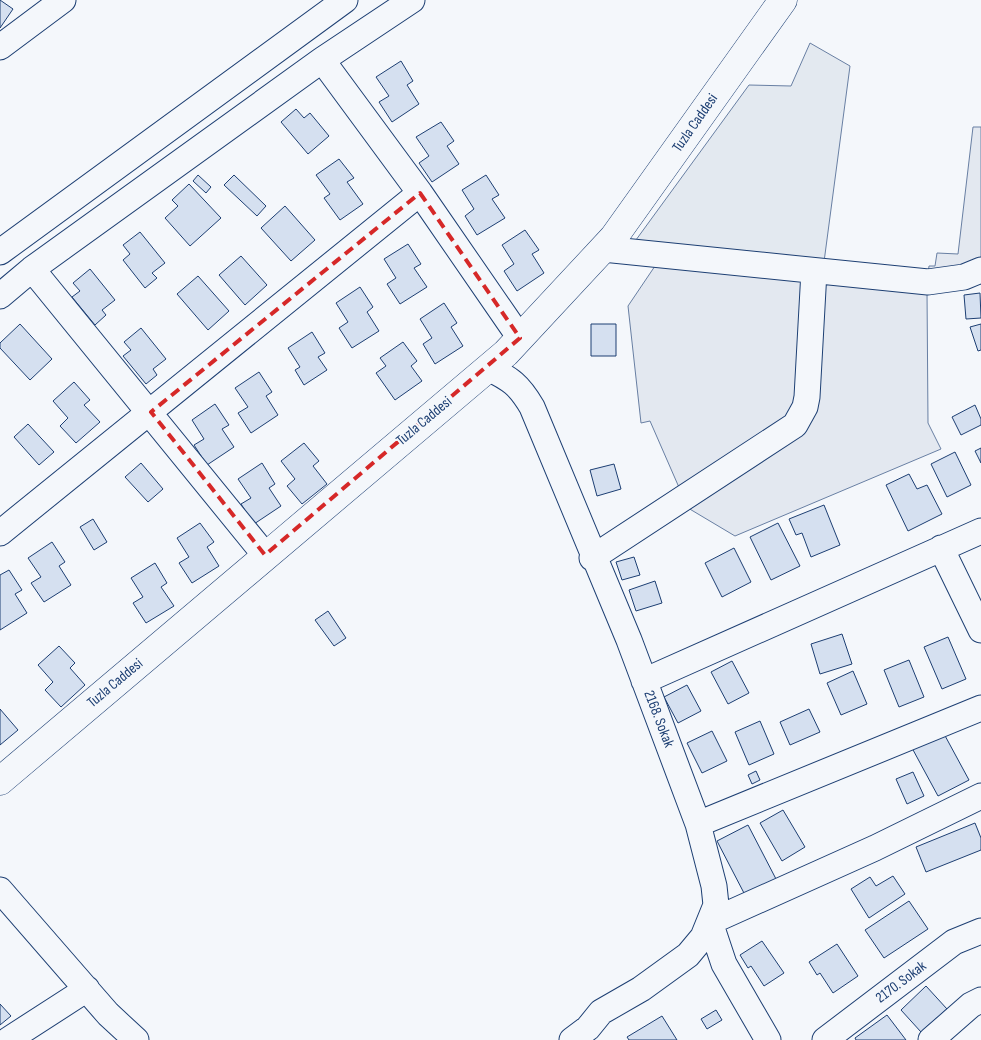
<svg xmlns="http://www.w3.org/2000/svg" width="981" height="1040" font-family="'Sofia Sans Condensed',sans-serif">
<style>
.green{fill:#e3e9f0;stroke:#687fa3}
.parking{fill:#e3e8f0;stroke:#687fa3}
.building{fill:#d5e0f0;stroke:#1d3f73}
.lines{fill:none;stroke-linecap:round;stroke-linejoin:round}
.minor-casing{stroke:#1d3f73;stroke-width:27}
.major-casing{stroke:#1d3f73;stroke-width:29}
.minor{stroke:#f4f7fb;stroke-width:25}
.major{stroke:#f4f7fb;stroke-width:28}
.marked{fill:none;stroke:#d62828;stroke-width:4;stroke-dasharray:10 6;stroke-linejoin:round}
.labels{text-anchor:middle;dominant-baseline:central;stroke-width:4;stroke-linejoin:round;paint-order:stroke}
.street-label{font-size:15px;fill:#1d3f73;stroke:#f4f7fb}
</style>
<rect width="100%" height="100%" fill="#f4f7fb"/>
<!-- green -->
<path class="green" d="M810,43L850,66L824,262L633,244L749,85L791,86Z"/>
<!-- parking -->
<path class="parking" d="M973,127H981V284L927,291L928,423L941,449L735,536L688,508L650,421L641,423L628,306L655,266L928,274L929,266H935L937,253L958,254Z"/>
<!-- building -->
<path class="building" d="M0,0L13,9L0,28Z
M401,61L413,81L407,85L419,104L392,122L379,102L389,96L376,77Z
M296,109L304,118L310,113L329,136L308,154L281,122Z
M441,122L454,141L447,146L459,164L432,182L419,163L429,156L416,137Z
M339,159L354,178L347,182L363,204L340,220L324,198L330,194L316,175Z
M198,175L211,187L206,193L193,181Z
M234,175L266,206L257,216L224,185Z
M486,175L499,195L492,199L505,218L477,235L465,216L474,209L462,190Z
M189,184L221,218L190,246L165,218L178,206L172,200Z
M285,206L315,240L291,261L261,228Z
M525,230L539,250L532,254L544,273L517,291L504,271L514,264L502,245Z
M140,232L165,263L152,273L157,278L145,288L123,260L130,254L123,245Z
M408,244L421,264L414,268L427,287L400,304L387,284L396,278L384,259Z
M241,256L267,285L245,305L219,275Z
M90,269L115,300L102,310L106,315L95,325L72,297L80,291L73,283Z
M198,276L229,311L208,330L177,294Z
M360,287L373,307L367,312L379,331L352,348L339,328L348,322L336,303Z
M980,293L981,318L966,319L964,295Z
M444,303L457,323L451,327L463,346L435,364L423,344L432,338L420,319Z
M20,324L52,359L30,380L0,348V343Z
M591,324H616V356H591Z
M981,324V350L978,351L970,327Z
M141,328L166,359L153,369L157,375L146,384L123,356L131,350L124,342Z
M312,332L325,353L318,357L327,370L304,385L295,370L300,367L288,348Z
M403,342L417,361L411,366L422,381L395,400L376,373L386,366L380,358Z
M259,372L272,392L266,396L278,415L251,433L238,413L248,407L235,388Z
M74,382L90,400L84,405L100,422L76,443L60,426L68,418L53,401Z
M215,404L229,425L222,429L234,447L207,465L194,445L204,439L192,420Z
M975,405L981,419V425L961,435L952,417Z
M28,424L54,452L39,465L14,437Z
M304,443L319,461L313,466L327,484L302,504L287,486L295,479L281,461Z
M981,448V463L975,451Z
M955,452L971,485L947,497L931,464Z
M141,463L163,489L148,502L125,477Z
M262,463L275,484L269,488L281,506L254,524L241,504L251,498L238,479Z
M614,464L621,489L597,496L590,470Z
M909,474L917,489L927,485L942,514L908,531L886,485Z
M824,505L840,545L811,557L802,533L796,535L789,519Z
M93,519L107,542L94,550L80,527Z
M200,523L214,542L207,547L219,566L192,583L179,563L189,557L177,538Z
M778,523L800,566L771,580L750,537Z
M52,542L65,562L59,566L71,585L44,602L31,583L41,577L28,558Z
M734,548L751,582L722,597L705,563Z
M634,557L640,575L622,580L616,562Z
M155,563L167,583L161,587L174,606L146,623L133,603L143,597L131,578Z
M9,570L22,590L15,594L27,613L0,630V575Z
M655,581L662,603L636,611L629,590Z
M328,611L346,638L334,646L315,620Z
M842,634L852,664L820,674L811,644Z
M948,637L966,679L942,689L924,647Z
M59,646L75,663L70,668L85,685L61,707L45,690L53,682L38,665Z
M909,660L924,697L899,707L884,670Z
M732,661L749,693L728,704L711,672Z
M853,671L867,704L841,715L827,683Z
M687,685L701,711L678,723L664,697Z
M0,709L18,730L0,745Z
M809,709L820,732L790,745L780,722Z
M760,721L774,754L749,765L735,732Z
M712,731L727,761L702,773L687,743Z
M943,732L969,780L938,796L912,748Z
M756,771L760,780L752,784L748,775Z
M913,772L924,796L907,804L896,779Z
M783,810L805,847L782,861L760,823Z
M975,823L981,838V850L926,872L916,847Z
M748,825L776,879L745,895L717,841Z
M893,876L905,894L869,918L851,889L870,877L876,886Z
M909,901L928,929L884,958L865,930Z
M762,941L784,973L764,986L751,966L748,968L740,955Z
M837,944L858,976L833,993L820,973L817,975L809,962Z
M926,986L947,1009L921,1032L901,1010Z
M0,1004L11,1016L0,1025Z
M716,1010L722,1020L707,1029L701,1019Z
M887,1015L906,1040H856L855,1038Z
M662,1016L677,1040H629L627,1037Z"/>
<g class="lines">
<defs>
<path id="minor" d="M0,47L63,0
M322,60L420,193L520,338
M603,249L928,282L964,277L981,270
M0,252L345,0
M32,269L265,555
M0,296L32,269L322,60L412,0
M488,368C511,379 519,385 532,407L629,640L698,824L714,886L716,905L703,937L688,955L641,989L601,1012L588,1028L572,1040
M0,533L420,193
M941,548L981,630
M592,558L795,425L805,407L807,397L814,271
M644,681L981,531
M698,824L981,708
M0,890L108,1014L136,1040
M8,1040L87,989
M768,1040L724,964L710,922L875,848L981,796
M825,1040L954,942L981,931
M931,1040L971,1005L981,1000"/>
<path id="major" d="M0,781L506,353L614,237L783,0"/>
</defs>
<!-- minor casing -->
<use href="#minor" class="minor-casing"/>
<!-- major casing -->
<use href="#major" class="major-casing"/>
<!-- minor -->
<use href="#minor" class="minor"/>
<!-- major -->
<use href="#major" class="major"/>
</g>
<!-- marked area -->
<path class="marked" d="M420,193L520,338L265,555L151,412Z"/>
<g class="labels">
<!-- street labels -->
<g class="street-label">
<text transform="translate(695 123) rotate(-55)">Tuzla Caddesi</text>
<text transform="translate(424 421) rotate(-40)">Tuzla Caddesi</text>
<text transform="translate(115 683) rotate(-40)">Tuzla Caddesi</text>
<text transform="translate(659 719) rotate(69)">2168. Sokak</text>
<text transform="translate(901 982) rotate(-37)">2170. Sokak</text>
</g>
</g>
</svg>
